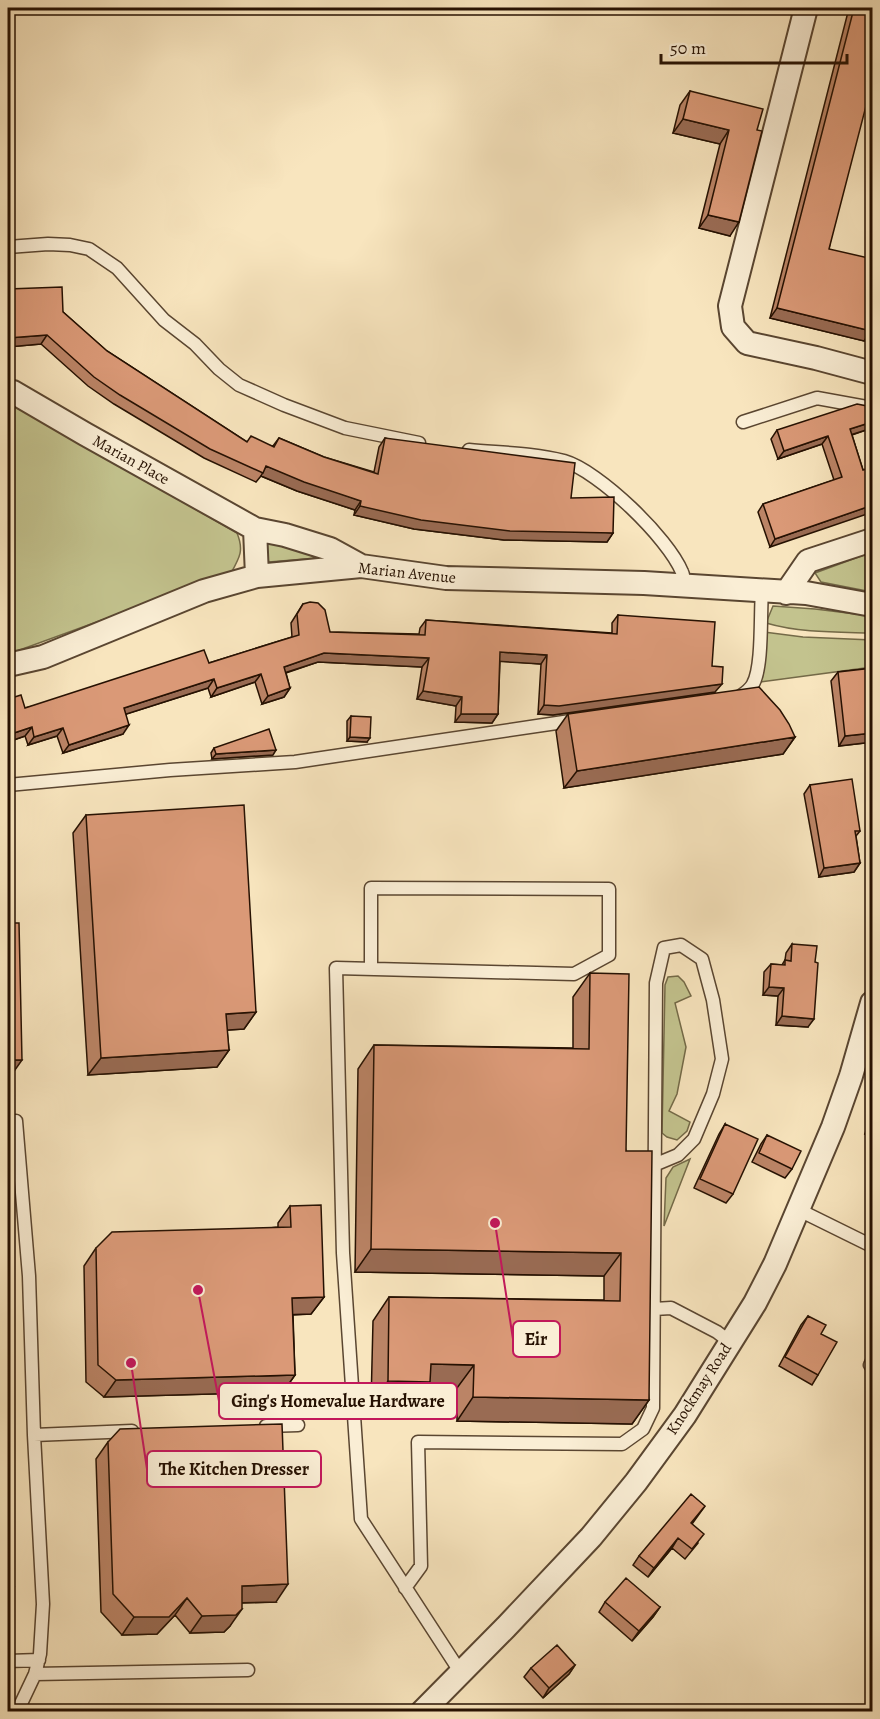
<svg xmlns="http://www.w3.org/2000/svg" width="880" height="1719" font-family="Alegreya,serif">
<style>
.green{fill:#c3c38e;stroke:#746a48;stroke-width:1.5}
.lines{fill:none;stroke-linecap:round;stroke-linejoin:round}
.service-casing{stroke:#5a4631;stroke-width:15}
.minor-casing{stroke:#5a4631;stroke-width:26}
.service{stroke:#faeed5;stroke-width:12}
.minor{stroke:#faeed5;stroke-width:22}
.wall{fill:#bb8466;stroke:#261102;stroke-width:1.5}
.shaded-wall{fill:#996b53;stroke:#261102;stroke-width:1.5}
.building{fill:#da9977;stroke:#261102;stroke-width:1.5}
.labels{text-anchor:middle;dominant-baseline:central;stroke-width:4.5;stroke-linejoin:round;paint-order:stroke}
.street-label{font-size:16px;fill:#261102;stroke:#faeed5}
.leader{fill:none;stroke:#c2185b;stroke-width:2}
.callout-dot{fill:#c2185b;stroke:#faeed5;stroke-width:2}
.callout{fill:#faeed5;stroke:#c2185b;stroke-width:2}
.callout-label{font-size:18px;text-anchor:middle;font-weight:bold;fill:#261102}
</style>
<rect width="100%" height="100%" fill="#f8e5be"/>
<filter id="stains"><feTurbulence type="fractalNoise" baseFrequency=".00333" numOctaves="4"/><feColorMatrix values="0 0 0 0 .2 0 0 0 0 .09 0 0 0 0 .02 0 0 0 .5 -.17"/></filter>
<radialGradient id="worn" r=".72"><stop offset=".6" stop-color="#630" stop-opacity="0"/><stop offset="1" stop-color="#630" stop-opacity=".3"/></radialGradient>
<!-- green -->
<path class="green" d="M8,404L14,405L237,533C244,550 240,557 231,573L17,651L8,652Z
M268,539L318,553L317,558L269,562L264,551Z
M872,552V592L821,582L815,573Z
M773,606L815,609L872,616V633C837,632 800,633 766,623Z
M764,632L803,637L872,640V667L761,682Z
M678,976L684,982L691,996L675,1003L686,1047L677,1094L669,1111L690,1122L687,1131L677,1140L667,1137L662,1133L665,985L668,977Z
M690,1159L664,1226L666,1178L673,1167Z"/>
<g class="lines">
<defs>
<path id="service" d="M8,247L48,244L70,245L89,249L117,268L164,320L195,344L219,369L239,385L284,405L345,428L419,443
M743,422L817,398L872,408
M469,450C501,453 533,453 564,461C599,471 668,538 682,572C684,576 684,581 684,586
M739,697C745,693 750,690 753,684C763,666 760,614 762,591
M8,785L170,770L295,762L577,720
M371,969V888L609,889V955L574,974L336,968L343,1253L361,1519L461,1673
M16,1121L29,1276L34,1435L43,1604L40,1654L35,1674L17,1712
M799,1210L872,1246
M654,1309L671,1308L717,1332L730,1342
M870,1365L872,1361
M266,1426L298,1425
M34,1435L132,1431
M405,1588L421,1566L418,1442L622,1444L643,1429L653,1408L656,983L664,948L681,945L702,959L713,1000L722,1059L713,1094L694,1139L678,1155L654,1165
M8,1661L39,1660
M35,1674L248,1670"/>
<path id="minor" d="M806,8L730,306L733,327L747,343L816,358L872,373
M8,391L13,392L85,434L255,529L285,535L330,549L361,566
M255,529L257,576
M786,593L808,561L872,540
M8,665L43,657L204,591L257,576L361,566L446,578L644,583L806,593L872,605
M422,1712L506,1627L591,1537L636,1482L685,1415L755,1303L775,1264L833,1127L851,1076L872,1003"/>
</defs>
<!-- service casing -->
<use href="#service" class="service-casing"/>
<!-- minor casing -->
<use href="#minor" class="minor-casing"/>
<!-- service -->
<use href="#service" class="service"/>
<!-- minor -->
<use href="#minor" class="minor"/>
</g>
<!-- wall -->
<path class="wall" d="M849,8H873L829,249L864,341L770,318Z
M690,91L757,130L730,236L699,228L720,144L673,133L680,105Z
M8,289L63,312L107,351L247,442L273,446L279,438L324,457L374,472L379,447L385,438L571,498L613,533L607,542L504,540L414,529L354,515L355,510L297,491L261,476L256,482L204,458L114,404L88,386L41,344L8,347Z
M777,430H866L852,435L863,470L770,547L758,512L763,504L834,480L822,444L778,459L771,439Z
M303,604L330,632L419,634L420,628L426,620L612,633V623L618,615L712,666L715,692L553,715L538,714L541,664L500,661L498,714L492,723L455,722L456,706L417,699L422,667L318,662L286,673L290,688L284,697L262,704L255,682L211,697L208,688L126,714L123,734L63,753L57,736L28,745L25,736L8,742V699L25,708L209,663L292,637L291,623Z
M873,668V742L839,746L831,681L838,672Z
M568,714L795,737L783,754L564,788L556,731Z
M351,716L367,742L347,741V721Z
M214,748L273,755L212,759L211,753Z
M810,785L860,831L856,836L860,863L854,872L819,877L804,794Z
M86,815L256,1012L244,1029L227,1030L229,1050L217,1067L88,1075L73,833Z
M792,944L808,1027L776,1025L778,996L763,995L764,972L771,964L782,965L785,960L786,953Z
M590,973L626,1151L649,1400L632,1424L457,1421V1388H426L414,1405L371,1404L373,1321L389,1297L604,1300V1276L355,1272L358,1069L374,1045L573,1048V997Z
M873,1104V1136L865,1134Z
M725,1124L733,1194L726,1203L694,1188L719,1134Z
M767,1135L792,1169L785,1178L752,1162L761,1144Z
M290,1206L324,1297L311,1314L293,1315L295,1375L283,1392L104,1397L86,1382L84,1266L96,1248L278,1227V1223Z
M808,1316L821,1334L818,1375L812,1385L779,1366L801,1325Z
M108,1442L276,1602L242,1603L230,1626L224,1632L190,1633L175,1615L157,1634L122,1635L101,1612L96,1459Z
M705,1506L692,1524L698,1543L685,1559L672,1548L648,1577L633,1565L639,1556Z
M605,1602L660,1607L653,1617L632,1641L599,1612Z
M575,1665L569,1674L543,1698L524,1677L531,1668Z"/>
<!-- shaded-wall -->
<path class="shaded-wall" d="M683,119L729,130L720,144L673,133Z
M708,215L739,222L730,236L699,228Z
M777,308L871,331L864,341L770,318Z
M47,335L41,344L8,347V338Z
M872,422L866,430L844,437L850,429Z
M828,436L822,444L778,459L784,451Z
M266,466L361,501L355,510L297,491L261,476Z
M873,505V512L770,547L775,539Z
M360,506L613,533L607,542L504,540L414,529L354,515Z
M500,652L547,655L541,664L494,661Z
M324,653L429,658L422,667L318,662L278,675L284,667Z
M261,674L255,682L211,697L217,688Z
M214,679L208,688L117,717L124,708Z
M722,684L715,692L553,715L538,714L544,705Z
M290,688L284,697L262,704L268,696Z
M423,691L462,697L456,706L417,699Z
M461,714H498L492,723L455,722Z
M129,725L123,734L63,753L69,745Z
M32,727L25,736L8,742V735Z
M63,728L57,736L28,745L34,737Z
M873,733V742L839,746L845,736Z
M350,737L370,738L367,742L347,741Z
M795,737L783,754L564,788L577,771Z
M276,750L273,755L212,759L216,754Z
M860,863L854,872L819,877L824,868Z
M769,987L784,988L778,996L763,995Z
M256,1012L244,1029L214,1031L226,1014Z
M782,1016L814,1019L808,1027L776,1025Z
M229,1050L217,1067L88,1075L101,1058Z
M8,1060H22L10,1077H8Z
M873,1123V1136L865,1134Z
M371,1249L621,1253L604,1276L355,1272Z
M324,1297L311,1314L280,1315L292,1298Z
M431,1364L474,1365L457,1388H426L414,1405L371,1404L388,1381Z
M295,1375L283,1392L104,1397L116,1380Z
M473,1397L649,1400L632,1424L457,1421Z
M678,1538L672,1548L648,1577L654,1568Z
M288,1584L276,1602L229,1603L242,1586Z
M8,1587H14L8,1596Z
M187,1598L175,1615L157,1634L122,1635L134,1617Z
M660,1607L653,1617L632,1641L639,1631Z
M242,1609L230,1626L224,1632L190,1633L202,1616Z
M575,1665L569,1674L543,1698L549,1688Z"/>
<!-- building -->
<path class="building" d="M854,8H873V79L829,249L873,259V327L871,331L777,308Z
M690,91L763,109L757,130L762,131L739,222L708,215L729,130L683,119Z
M62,287L63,312L107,351L247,442L251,436L274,447L279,438L324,457L378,474L385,438L575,463L571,498L614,497L613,533L510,531L421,520L360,506L361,501L304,482L266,466L263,473L210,449L120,395L94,377L47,335L8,338V289Z
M857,404L867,406L872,422L850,429L863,470L873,467V505L775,539L763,504L842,477L828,436L784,451L777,430Z
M310,602L318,603L325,610L330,632L425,635L426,620L617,634L618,615L715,622L712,666L723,667L722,684L559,706L544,705L547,655L500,652L498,714H461L462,697L423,691L429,658L324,653L284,667L290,688L268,696L261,674L217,688L214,679L124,708L129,725L69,745L63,728L34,737L32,727L8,735V699L21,695L25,708L204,650L209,663L276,642L299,635L297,614L303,604Z
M873,668V733L845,736L838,672Z
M759,687L780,710L789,724L795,737L577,771L568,714Z
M351,716L371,717L370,738L350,737Z
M269,729L276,750L216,754L214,748Z
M852,779L860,831H855L860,863L824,868L810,785Z
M244,805L256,1012L226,1014L229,1050L101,1058L86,815Z
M8,923H19L22,1060H8Z
M792,944L817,946L815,962L818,963L814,1019L782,1016L784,988L769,987L771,964L785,965V960L791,961Z
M590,973L629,974L626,1151H652L649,1400L473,1397L474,1365L431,1364L430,1382L388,1381L389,1297L620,1301L621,1253L371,1249L374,1045L589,1049Z
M725,1124L758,1139L733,1194L700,1179Z
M767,1135L801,1151L792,1169L759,1153Z
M321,1205L324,1297L292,1298L295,1375L116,1380L98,1365L96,1248L112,1232L291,1227L290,1206Z
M8,1304L9,1305L14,1587H8Z
M808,1316L826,1325L821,1334L837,1342L818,1375L785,1357Z
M282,1424L288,1584L242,1586V1609L236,1615L202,1616L187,1598L169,1617H134L113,1594L108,1442L120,1429Z
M691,1494L705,1506L691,1523L704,1534L692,1549L678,1538L654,1568L639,1556Z
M626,1578L660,1607L639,1631L605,1602Z
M557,1645L575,1665L549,1688L531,1668Z"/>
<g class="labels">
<!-- street labels -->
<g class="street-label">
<text transform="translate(131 460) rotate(29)">Marian Place</text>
<text transform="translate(407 573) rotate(6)">Marian Avenue</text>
<text transform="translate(699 1389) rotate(-57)">Knockmay Road</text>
</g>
</g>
<!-- callouts -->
<path class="leader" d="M495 1223L513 1339M198 1290L219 1401M131 1363L147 1469"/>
<g class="callout-dot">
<circle cx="495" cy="1223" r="6"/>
<circle cx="198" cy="1290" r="6"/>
<circle cx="131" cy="1363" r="6"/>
</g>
<g class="callout">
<rect x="513" y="1321" width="47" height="36" rx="6"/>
<rect x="219" y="1383" width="238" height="36" rx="6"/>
<rect x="147" y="1451" width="174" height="36" rx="6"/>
</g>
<g class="callout-label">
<text x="536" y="1345">Eir</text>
<text x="338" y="1407">Ging's Homevalue Hardware</text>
<text x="234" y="1475">The Kitchen Dresser</text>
</g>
<!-- margin -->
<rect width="880" height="1719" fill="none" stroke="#f8e5be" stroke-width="30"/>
<rect x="9" y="9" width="862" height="1701" fill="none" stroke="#261102" stroke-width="3"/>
<rect x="15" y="15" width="850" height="1689" fill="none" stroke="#261102" stroke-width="1.5"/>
<!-- scale -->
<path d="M661 54v9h186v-9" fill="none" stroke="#261102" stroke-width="3"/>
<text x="670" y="54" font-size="18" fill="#261102" stroke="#faeed5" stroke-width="4.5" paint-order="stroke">50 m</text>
<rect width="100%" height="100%" filter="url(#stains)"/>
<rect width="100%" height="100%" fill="url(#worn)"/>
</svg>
